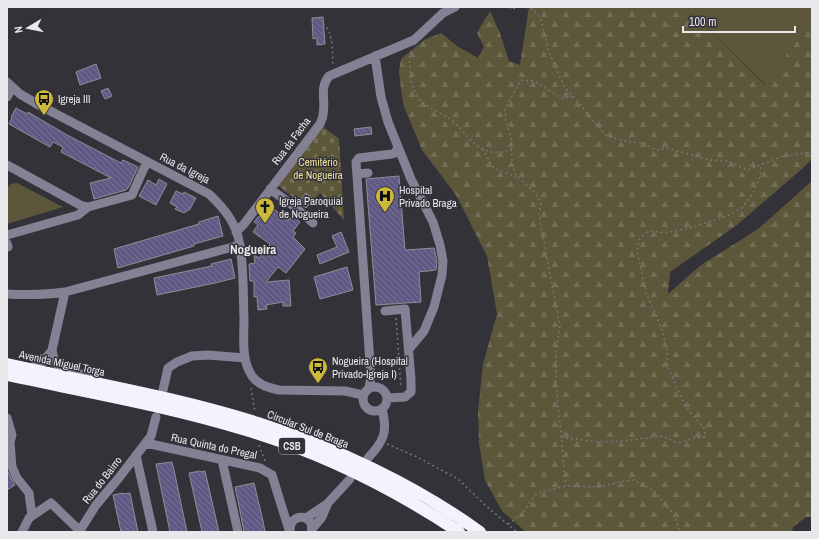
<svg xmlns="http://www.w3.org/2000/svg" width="819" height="539" font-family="'Archivo Narrow',sans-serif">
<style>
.green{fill:#5c573a}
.forest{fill:url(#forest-firs)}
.cemetery{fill:url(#cemetery-stones)}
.building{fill:url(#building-back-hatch);stroke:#8f8e96}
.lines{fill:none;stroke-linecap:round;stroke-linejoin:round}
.path{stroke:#75747b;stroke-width:1.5;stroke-dasharray:2 3;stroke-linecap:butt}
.minor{stroke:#848195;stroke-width:9}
.highway{stroke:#f4f3fd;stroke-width:12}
.labels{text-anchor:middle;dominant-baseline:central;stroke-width:3;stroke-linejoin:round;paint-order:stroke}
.shield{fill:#333239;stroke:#b2b1b6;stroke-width:1}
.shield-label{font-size:10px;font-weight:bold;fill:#e8e7ec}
.poi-label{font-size:11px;fill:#e8e7ec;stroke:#333239;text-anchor:start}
.street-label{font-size:11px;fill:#e8e7ec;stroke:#333239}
.park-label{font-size:11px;fill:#eee297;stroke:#333239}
.quarter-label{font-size:13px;font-weight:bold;fill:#e8e7ec;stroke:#333239}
</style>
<defs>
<pattern id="forest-firs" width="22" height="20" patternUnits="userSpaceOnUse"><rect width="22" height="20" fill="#5c573a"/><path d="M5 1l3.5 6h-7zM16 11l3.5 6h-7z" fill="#736f57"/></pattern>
<pattern id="cemetery-stones" width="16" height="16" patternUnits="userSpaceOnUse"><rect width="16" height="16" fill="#5c573a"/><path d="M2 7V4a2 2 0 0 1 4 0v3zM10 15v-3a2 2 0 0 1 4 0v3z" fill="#736f57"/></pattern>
<pattern id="building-back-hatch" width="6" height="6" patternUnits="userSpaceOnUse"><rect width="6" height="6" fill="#605983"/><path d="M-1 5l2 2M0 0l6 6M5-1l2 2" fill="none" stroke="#777195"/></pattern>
</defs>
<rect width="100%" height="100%" fill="#333239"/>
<!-- green -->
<path class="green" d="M676,7H812V30L803,31L766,85L696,17Z
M17,183L63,207L7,224V188L11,184Z"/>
<!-- forest -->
<path class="forest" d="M529,7H676L696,17L765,85L803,31L812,30V159L803,168L737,225L670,272L668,294L701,265L758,229L812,181V517H806L793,527L792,532H526L502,511L485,480L479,443L478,412L483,364L497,314L487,256L456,195L422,150L403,104L399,72L401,59L424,40L441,33L457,46L478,58L484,47L477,33L490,11L500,33L509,61L520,65Z"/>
<!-- cemetery -->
<path class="cemetery" d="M322,126L339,139L344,220L320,193L314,200L306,194L299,202L276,184Z"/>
<!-- building -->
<path class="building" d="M323,17L325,44L317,45V38L313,39L312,18Z
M96,64L101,78L80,85L76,72Z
M108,88L112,96L105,99L101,91Z
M16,108L27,114L28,112L67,135L121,163L123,160L138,167L129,187L126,190L94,199L90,183L111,178L61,152L63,147L53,142L50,147L9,124L12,118L11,117Z
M371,127L372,134L355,136L354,129Z
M399,176L405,250L434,248L437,261L436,270L419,272L421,302L376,305L366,179Z
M159,179L167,184L156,205L139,196L148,180L156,185Z
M176,191L183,194L184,192L196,198L190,209L184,213L175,209L177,207L170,203Z
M306,193L313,199L306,208L299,202Z
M268,205L289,220L294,214L299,218L297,220L300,222L293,231L296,233L293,237L305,249L286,273L278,267L266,282L289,280L291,306H283V302L266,305L267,309L258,310L257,297H254V281H250L249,264L255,263L254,255L259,258L270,244L253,232L258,225L254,222Z
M218,216L223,236L194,244V246L118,268L114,249L199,224V222Z
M341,232L349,252L320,264L317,255L337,247L332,236Z
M231,259L235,278L215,283L157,295L154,278L212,266L211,264Z
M347,267L353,290L320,299L314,277Z
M172,462L174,470L187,532H170L156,464Z
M7,470L15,485L7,490Z
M200,471L201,472L205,471L219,532H202L189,473Z
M254,483L263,521L265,532H244L239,506L235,487Z
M123,493L124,494L130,493L138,532H121L113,495Z"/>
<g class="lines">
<!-- path -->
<path class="path" d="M509,7L511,9L519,7
M526,7L534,10L541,19L548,50L565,88L581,105L592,120L607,136L625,141L644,143L656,150L667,148L709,160L727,161L748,170L780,157L812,152
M323,24C334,31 332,53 333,65
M411,51C408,61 410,83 415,93C420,105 440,112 450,119C469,134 480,162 511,149V137L506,122L505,108L521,80L534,81L563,99L573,96
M482,149L494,168L516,177
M511,149L513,168L517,177L536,193L541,202L539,214L542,232L560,326L556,351V384L566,486
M396,318L401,388
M251,388L255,412
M561,437L599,442L623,441L663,436L678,443L694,438L705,437L704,428L685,406L667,365V351L663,334L655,312L646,293L637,251L639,240L645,233L652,231L664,233L689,228L727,216L743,207L753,193L760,177L761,165
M387,444L417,457L458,479L485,505L517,532
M259,445L265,461
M508,524L521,515L537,493L566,486L600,487L619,482L634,480L654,491L674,514L680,532"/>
<!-- minor -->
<path class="minor" d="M375,56L381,97L388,122L411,179L433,222L440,245L443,261L442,275L434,307L424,331L409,349
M7,82L20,94L37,104L209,194C225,209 237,224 240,246C244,270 243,295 244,319C244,338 241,360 252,376C258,385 269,388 279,390L345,391L363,395
M7,97L12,88
M7,165L82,206L88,207L132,195L144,168L148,162
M357,174L368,173
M270,189L295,207L313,223
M236,232L244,224L320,124C321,121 323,118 323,115C326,100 319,88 329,76L414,40L443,13L455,7
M7,235L78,215L88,207
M7,243L8,247
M7,294C27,295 45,295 65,292
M385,311L405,309L411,379V392L405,397L387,398
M28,369L42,363L52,350
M92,377L64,369L55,363L52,350L65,292L240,245
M363 399a12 12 0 1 1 24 0a12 12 0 1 1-24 0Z
M369,388L371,377L356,162L359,158L392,154L395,153L398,147
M163,390L168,368L177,362L192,356L208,355L245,358
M7,418L12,435L10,442L12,467L17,478L29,493L32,516
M146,443L260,468L272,475L289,530
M136,455L153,532
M368,458C384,441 388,432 382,409
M222,460L238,532
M306,518L327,504L350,479
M312,529L322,517L327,505
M290,531C289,511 316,514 311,532
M22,532L29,518L51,503L80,531
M79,532L96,505L118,479L151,436L156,417"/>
<!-- highway -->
<path class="highway" d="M7,364C91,383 176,397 258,423C334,447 415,485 480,532
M7,375C87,392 168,406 246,430C322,453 393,488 459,532"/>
</g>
<!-- icons -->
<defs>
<symbol id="bus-pin" viewBox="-11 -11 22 30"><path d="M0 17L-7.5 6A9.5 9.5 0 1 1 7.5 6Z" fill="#cdb938" stroke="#333239"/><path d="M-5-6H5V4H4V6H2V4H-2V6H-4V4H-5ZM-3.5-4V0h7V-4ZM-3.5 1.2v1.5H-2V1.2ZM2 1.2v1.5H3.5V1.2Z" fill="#111"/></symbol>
<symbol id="hospital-pin" viewBox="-11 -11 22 30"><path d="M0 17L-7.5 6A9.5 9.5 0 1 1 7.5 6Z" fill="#cdb938" stroke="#333239"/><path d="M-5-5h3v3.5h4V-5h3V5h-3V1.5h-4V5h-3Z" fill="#111"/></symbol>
<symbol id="church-pin" viewBox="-11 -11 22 30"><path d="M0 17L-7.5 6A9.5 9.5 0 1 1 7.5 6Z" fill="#cdb938" stroke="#333239"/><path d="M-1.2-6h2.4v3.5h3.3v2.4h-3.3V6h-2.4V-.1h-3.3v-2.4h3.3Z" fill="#111"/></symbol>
</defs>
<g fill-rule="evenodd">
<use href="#bus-pin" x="33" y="88" width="22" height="30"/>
<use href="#hospital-pin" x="374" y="185" width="22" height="30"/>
<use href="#church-pin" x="254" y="196" width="22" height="30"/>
<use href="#bus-pin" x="307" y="356" width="22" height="30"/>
</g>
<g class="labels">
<!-- shield labels -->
<rect class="shield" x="279" y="438" width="26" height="16" rx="3"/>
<g class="shield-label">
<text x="292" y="446">CSB</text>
</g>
<!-- poi labels -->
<g class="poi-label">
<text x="58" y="99">Igreja III</text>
<text x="399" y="190">Hospital<tspan x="399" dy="13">Privado Braga</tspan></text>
<text x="279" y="201">Igreja Paroquial<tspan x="279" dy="13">de Nogueira</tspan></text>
<text x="332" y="361">Nogueira (Hospital<tspan x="332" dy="13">Privado-Igreja I)</tspan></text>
</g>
<!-- street labels -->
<g class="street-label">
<text transform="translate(291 141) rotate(-53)">Rua da Facha</text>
<text transform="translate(185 168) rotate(27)">Rua da Igreja</text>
<text transform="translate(62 363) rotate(12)">Avenida Miguel Torga</text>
<text transform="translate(308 429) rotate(21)">Circular Sul de Braga</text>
<text transform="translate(214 446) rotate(12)">Rua Quinta do Pregal</text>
<text transform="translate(102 480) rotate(-52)">Rua do Bairro</text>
</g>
<!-- park labels -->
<g class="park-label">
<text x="318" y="162">Cemitério<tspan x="318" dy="13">de Nogueira</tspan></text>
</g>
<!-- quarter labels -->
<g class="quarter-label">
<text x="253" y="249">Nogueira</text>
</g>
</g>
<!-- border -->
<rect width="819" height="539" fill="none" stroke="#e8e7ec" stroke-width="16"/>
<!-- north arrow -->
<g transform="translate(28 28) rotate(260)" stroke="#333239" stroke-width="3" paint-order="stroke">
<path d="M0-3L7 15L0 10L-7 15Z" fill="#e8e7ec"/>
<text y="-6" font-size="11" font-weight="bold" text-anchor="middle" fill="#e8e7ec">N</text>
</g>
<!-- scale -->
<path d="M683 26v6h112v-6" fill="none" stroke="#e8e7ec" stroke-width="2"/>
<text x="689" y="26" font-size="12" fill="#e8e7ec" stroke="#333239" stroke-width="3" paint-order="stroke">100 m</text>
</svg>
